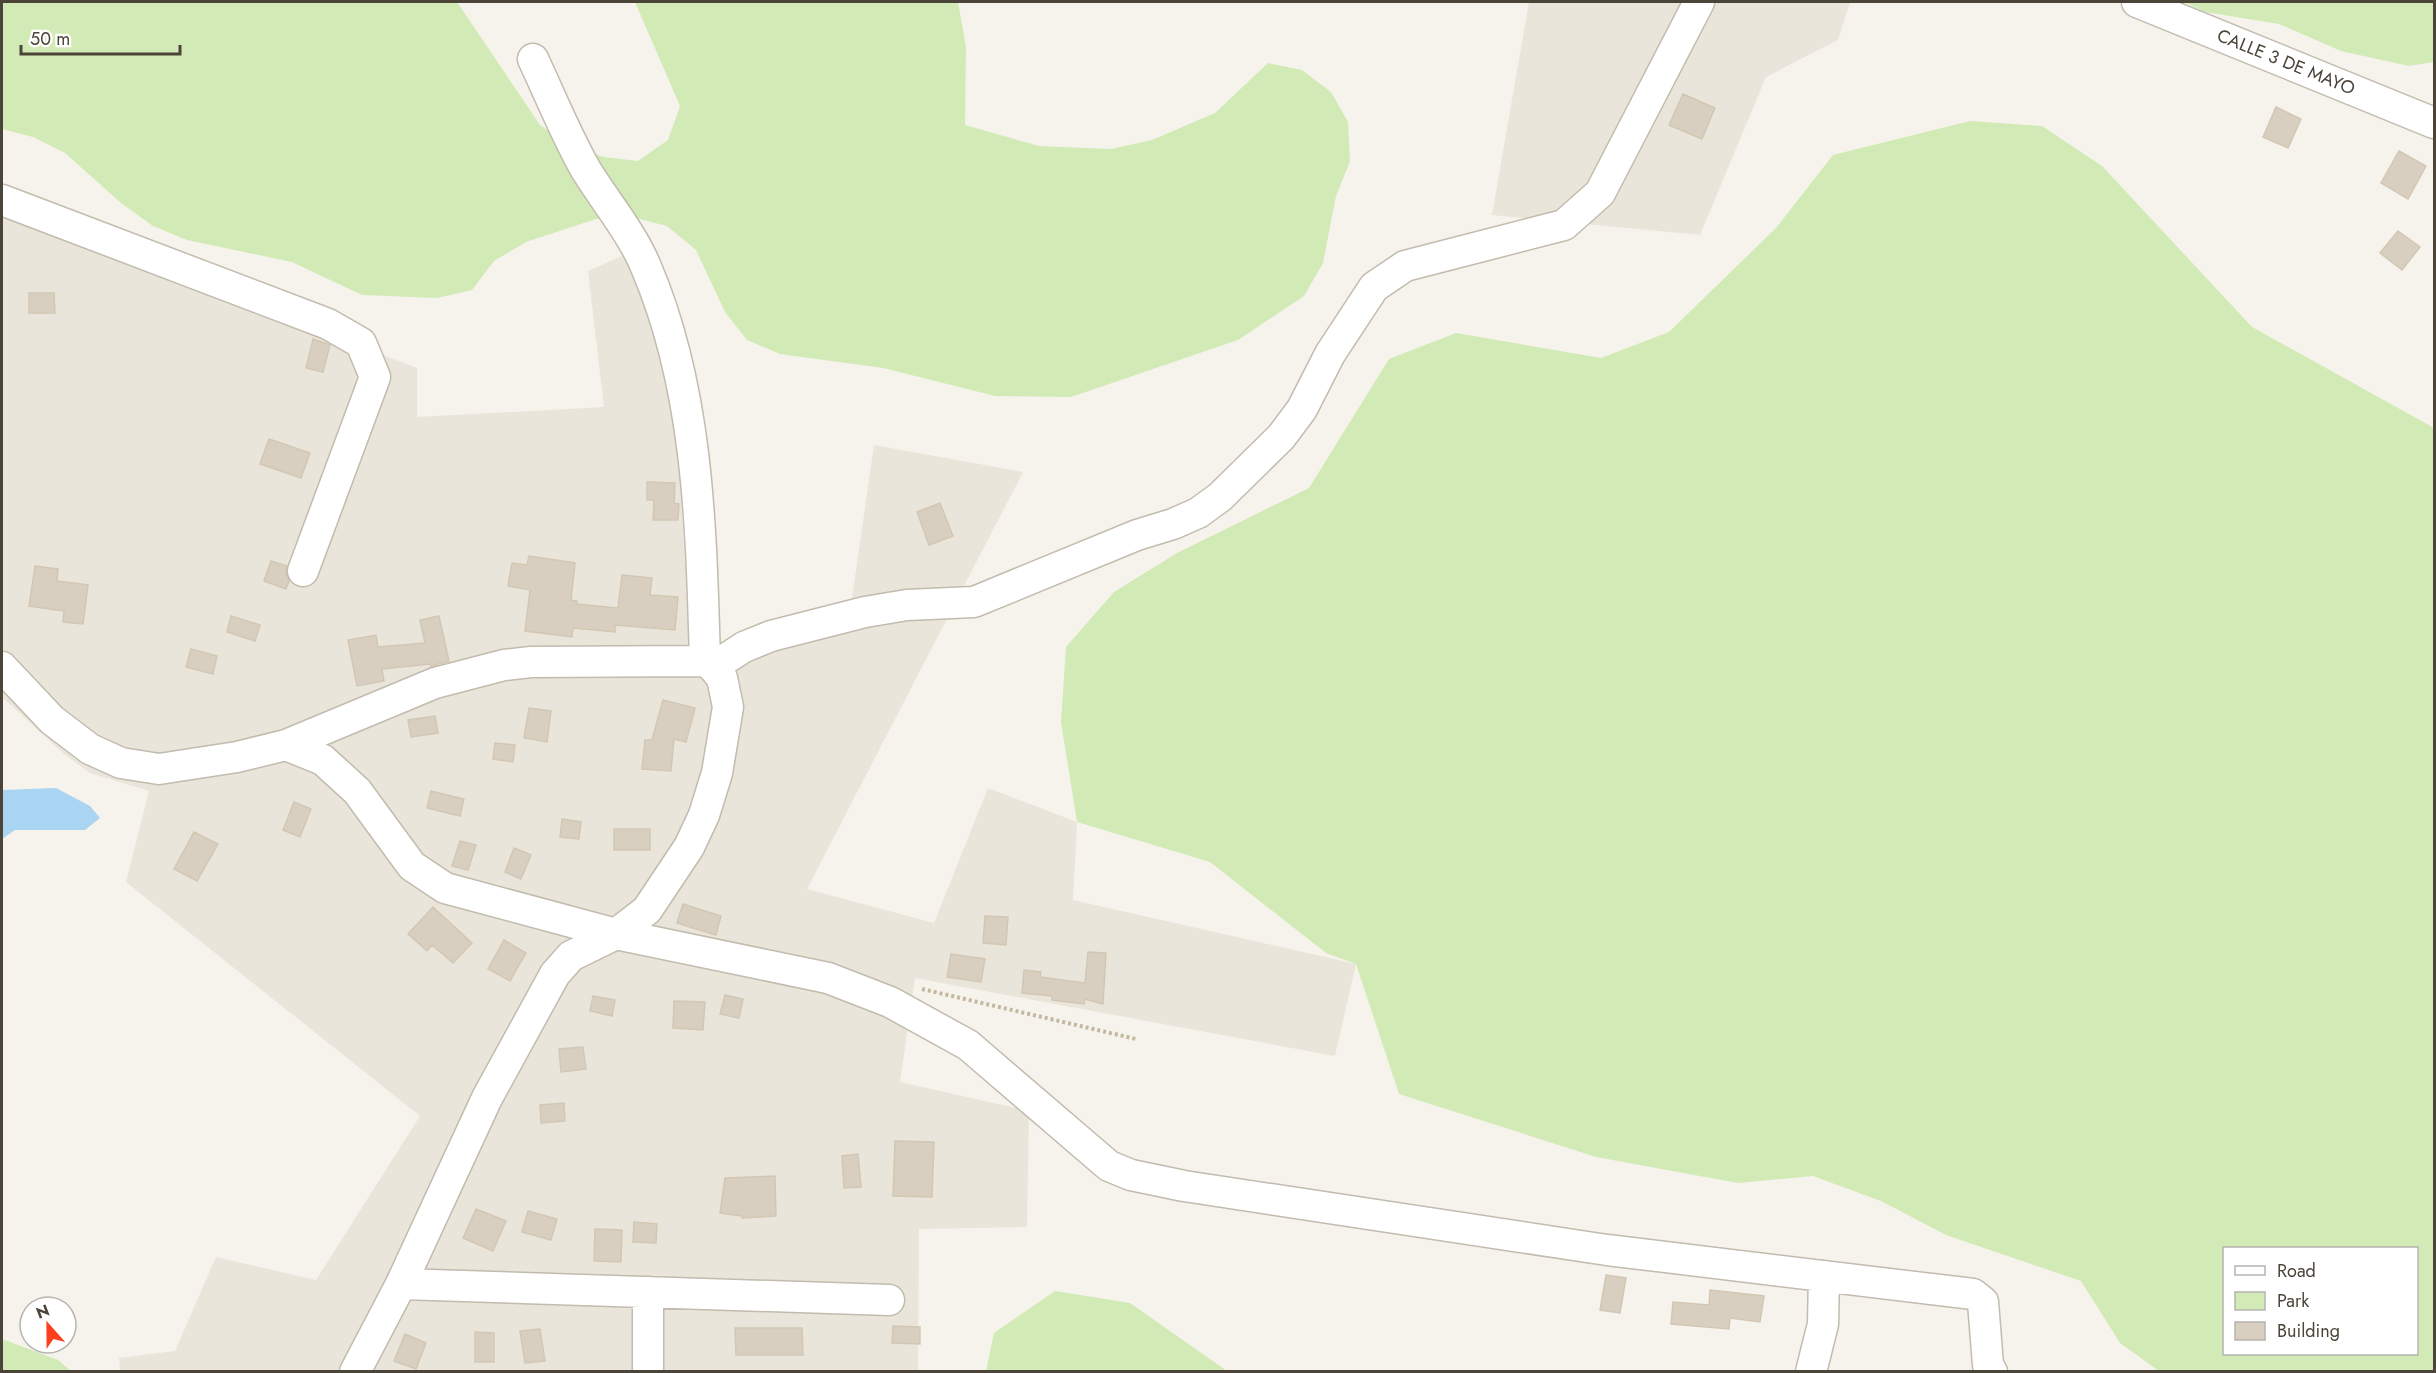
<svg xmlns="http://www.w3.org/2000/svg" width="2436" height="1373" font-family="Jost,sans-serif">
<style>
.residential{fill:#eae5da}
.green{fill:#d2eab5;fill-rule:evenodd}
.water{fill:#a9d4f2}
.building{fill:#d8cfc1;stroke:#d3c7b4;stroke-width:1.5}
.lines{fill:none;stroke-linecap:round;stroke-linejoin:round}
.minor-casing{stroke:#c2bbae;stroke-width:33}
.path{stroke:#c4b79f;stroke-width:4;stroke-dasharray:3 3;stroke-linecap:butt}
.minor{stroke:#fff;stroke-width:30}
.labels{text-anchor:middle;dominant-baseline:central;stroke-width:5;stroke-linejoin:round;paint-order:stroke}
.street-label{font-size:18px;fill:#4b4439;stroke:#fff}
</style>
<rect width="100%" height="100%" fill="#f6f3ec"/>
<!-- residential -->
<path class="residential" d="M1529,2H1850L1838,40L1766,77L1700,235L1492,215Z
M2,209L417,368V417L604,407L588,271L622,256L659,324L679,459L691,673L848,626L874,445L1023,472L807,889L934,923L988,788L1077,822L1073,900L1356,964L1335,1056L915,978L900,1082L1029,1111L1027,1227L919,1229L918,1371H120L119,1358L175,1351L216,1257L316,1280L420,1116L126,882L149,791L90,773L64,754L2,697Z"/>
<!-- green -->
<path class="green" d="M2,2H457L540,125L569,145L604,157L638,161L668,140L680,106L635,2H958L966,47L965,125L1039,146L1111,149L1152,140L1215,113L1268,63L1302,70L1331,92L1348,122L1350,161L1336,196L1323,263L1304,296L1238,340L1071,397L995,396L883,368L780,354L747,340L725,312L696,250L667,226L632,217L596,219L526,242L494,261L472,290L437,298L362,295L292,262L187,240L153,226L121,203L65,153L33,137L2,129Z
M2184,2H2434V62L2409,66L2341,51L2279,24L2205,12Z
M1970,121L2042,126L2102,166L2252,327L2434,428V1371H2159L2120,1343L2081,1281L1946,1235L1881,1201L1813,1176L1738,1183L1596,1157L1399,1094L1356,964L1326,953L1210,862L1077,822L1061,722L1066,647L1114,592L1177,553L1309,488L1389,359L1456,333L1601,358L1669,332L1776,228L1833,155ZM2224,1248H2416V1354H2224Z
M1055,1291L1130,1303L1227,1371H986L994,1333Z
M2,1339L58,1360L71,1371H2Z"/>
<!-- water -->
<path class="water" d="M56,788L90,806L100,818L85,830H15L2,839V790Z"/>
<!-- building -->
<path class="building" d="M1683,94L1715,108L1702,139L1669,125Z
M2276,107L2301,119L2288,148L2263,137Z
M2399,151L2426,166L2408,199L2381,183Z
M2398,231L2420,247L2402,270L2380,253Z
M29,293H54L55,313H29Z
M313,339L330,345L323,372L306,368Z
M269,439L310,453L301,478L260,464Z
M647,482L675,483L674,503L679,504L678,520H653L654,500H647Z
M940,503L953,536L929,545L917,512Z
M529,556L575,563L571,600L577,601L576,604L618,608L622,575L652,578L650,595L678,597L675,630L615,625V632L573,628L572,637L525,631L530,590L508,586L512,563L527,565Z
M271,561L287,566L286,574L289,581L286,589L264,581Z
M35,566L58,569L57,581L88,585L83,624L63,622L64,611L29,606Z
M231,616L260,625L255,641L227,632Z
M439,616L449,661L431,666L430,664L382,669L384,681L357,686L348,640L376,635L378,647L425,643L420,620Z
M191,649L217,656L213,674L186,667Z
M663,700L695,708L686,742L674,739L671,771L642,769L645,740H652Z
M529,708L551,711L547,742L524,738Z
M435,716L438,733L411,737L408,720Z
M495,743L515,745L513,762L493,759Z
M431,791L464,799L460,816L427,808Z
M294,802L311,809L300,837L283,830Z
M562,819L581,822L579,839L560,837Z
M614,829H650V850H614Z
M194,832L218,844L197,881L174,869Z
M460,841L476,845L468,870L452,866Z
M514,848L531,855L521,879L505,872Z
M683,904L721,916L716,935L677,923Z
M433,907L472,943L453,963L432,945L427,951L408,934Z
M985,916L1008,917L1006,945L983,943Z
M504,940L526,953L510,981L488,969Z
M1088,952L1106,953L1103,1004L1085,999L1084,1004L1052,1000V996L1022,993L1024,970L1041,972L1040,977L1085,983Z
M951,954L985,959L981,982L947,977Z
M725,995L743,999L739,1018L720,1014Z
M593,996L615,1000L612,1016L590,1011Z
M674,1001L705,1002L703,1030L673,1028Z
M583,1047L586,1069L561,1072L559,1049Z
M564,1103L565,1121L541,1123L540,1105Z
M895,1141L934,1142L932,1197L893,1196Z
M858,1154L861,1187L844,1188L842,1156Z
M775,1176L776,1216L742,1218V1216L720,1213L725,1178Z
M476,1209L506,1221L493,1251L463,1238Z
M528,1211L557,1219L551,1240L522,1232Z
M634,1222L657,1224L656,1243L633,1242Z
M595,1229L622,1230L621,1262L594,1261Z
M1606,1275L1626,1278L1620,1313L1600,1310Z
M1710,1290L1764,1296L1760,1322L1730,1318L1729,1329L1671,1324L1673,1302L1709,1305Z
M893,1326L920,1327V1344L892,1343Z
M735,1328H802L803,1355H736Z
M540,1329L545,1361L525,1363L520,1331Z
M475,1332L494,1333V1362H475Z
M405,1334L426,1343L416,1369L394,1361Z"/>
<g class="lines">
<defs>
<path id="minor" d="M2137,2L2434,123
M533,59C550,95 566,135 586,170C605,201 632,233 646,267C699,391 701,528 705,661
M2,200L328,324L361,343L375,377L303,571
M2,667L52,720L90,749L121,763L159,769L237,757L286,745L435,683L504,665L531,662L705,661L713,667L722,678L728,707L717,773L704,815L689,847L647,910L616,934L571,956L555,974L487,1098L401,1284L355,1372
M713,667L744,647L771,636L865,612L907,605L974,602L1137,535L1173,524L1198,513L1220,497L1281,437L1302,409L1330,354L1374,287L1405,266L1564,225L1600,193L1699,2
M286,745L323,760L357,791L412,866L445,888L616,934L828,978L890,1002L968,1045L1109,1166L1131,1175L1184,1186L1607,1250L1973,1294L1983,1302L1988,1365L1992,1372
M401,1284L889,1300
M648,1372V1292
M1811,1372L1823,1324L1824,1276"/>
</defs>
<!-- minor casing -->
<use href="#minor" class="minor-casing"/>
<!-- path -->
<path class="path" d="M922,989L1136,1039"/>
<!-- minor -->
<use href="#minor" class="minor"/>
</g>
<g class="labels">
<!-- street labels -->
<g class="street-label">
<text transform="translate(2286 62) rotate(22)">CALLE 3 DE MAYO</text>
</g>
</g>
<!-- border -->
<rect width="2436" height="1373" fill="none" stroke="#4b4439" stroke-width="6"/>
<!-- legend -->
<rect x="2223" y="1247" width="195" height="108" fill="#ffffff" stroke="#b7b4b0" stroke-width="1.5"/>
<rect x="2235" y="1266" width="30" height="9" fill="#ffffff" stroke="#b7b4b0" stroke-width="1.5"/>
<text x="2277" y="1277" font-size="18" fill="#4b4439">Road</text>
<rect x="2235" y="1292" width="30" height="18" fill="#d2eab5" stroke="#b7b4b0" stroke-width="1.5"/>
<text x="2277" y="1307" font-size="18" fill="#4b4439">Park</text>
<rect x="2235" y="1322" width="30" height="18" fill="#d8cfc1" stroke="#b7b4b0" stroke-width="1.5"/>
<text x="2277" y="1337" font-size="18" fill="#4b4439">Building</text>
<!-- north arrow -->
<g transform="translate(48 1325) rotate(339)"><circle r="28" fill="#ffffff" stroke="#b7b4b0" stroke-width="1.5"/>
<path d="M0-4.5L10 22L0 15L-10 22Z" fill="#fc3f1d"/>
<text y="-9" font-size="16" font-weight="bold" text-anchor="middle" fill="#4b4439">N</text>
</g>
<!-- scale -->
<path d="M21 45v9h159v-9" fill="none" stroke="#4b4439" stroke-width="3"/>
<text x="30" y="45" font-size="18" fill="#4b4439" stroke="#ffffff" stroke-width="4.5" paint-order="stroke">50 m</text>
</svg>
